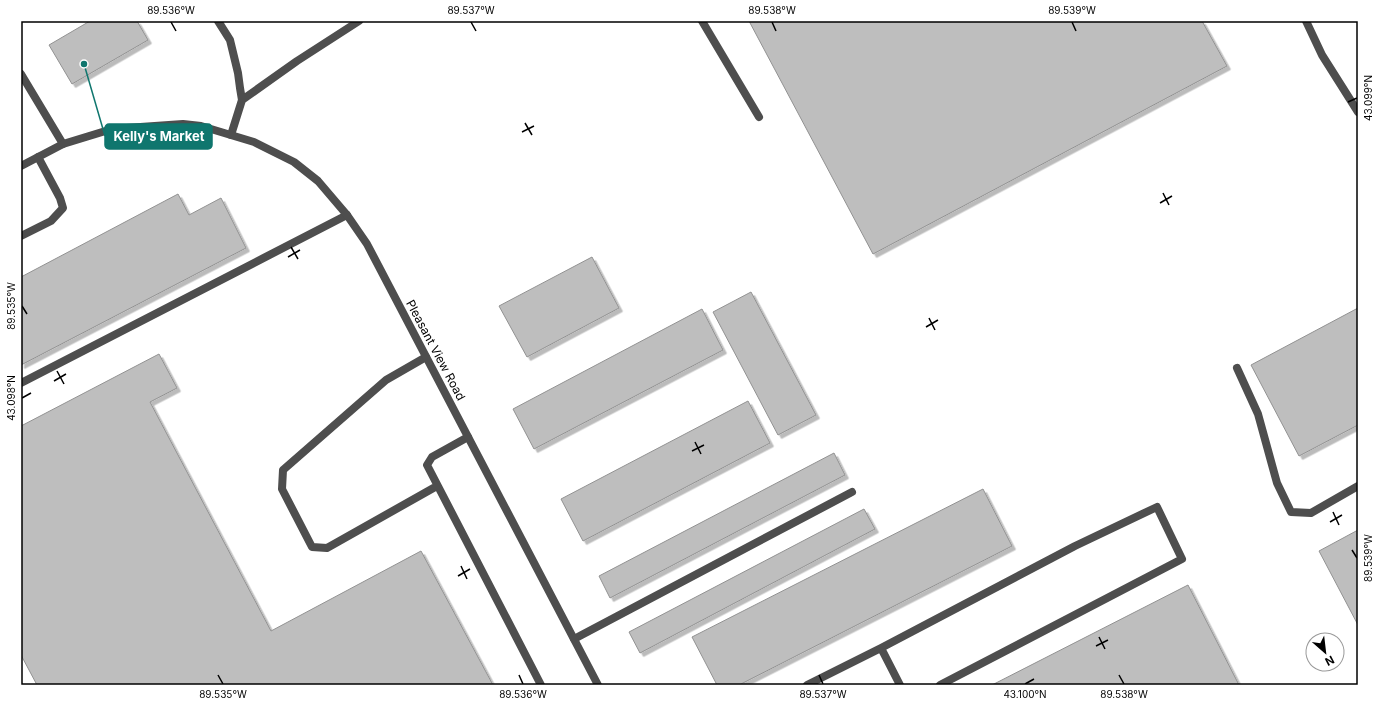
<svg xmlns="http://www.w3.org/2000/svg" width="1379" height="706" font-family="Inter,sans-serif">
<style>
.building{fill:#bebebe;stroke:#929292;filter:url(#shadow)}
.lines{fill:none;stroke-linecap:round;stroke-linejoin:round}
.service{stroke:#4e4e4e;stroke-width:8}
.tertiary{stroke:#4e4e4e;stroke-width:8}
.ticks{fill:none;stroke:#000;stroke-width:1.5}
.labels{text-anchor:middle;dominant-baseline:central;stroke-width:3;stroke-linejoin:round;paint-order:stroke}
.street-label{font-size:12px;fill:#000;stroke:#fff}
.leader{fill:none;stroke:#0f766e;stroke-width:1.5}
.callout-dot{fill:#0f766e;stroke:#fff;stroke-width:1.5}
.callout{fill:#0f766e;stroke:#0f766e;stroke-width:1.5}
.callout-label{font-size:13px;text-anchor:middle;font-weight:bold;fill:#fff}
.neatline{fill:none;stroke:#000;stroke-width:1.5}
.ticks-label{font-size:10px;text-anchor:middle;fill:#000}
</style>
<defs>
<filter id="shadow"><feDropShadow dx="3.5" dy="3.5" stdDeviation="0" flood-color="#0004"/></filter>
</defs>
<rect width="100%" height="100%" fill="#fff"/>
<!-- building -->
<path class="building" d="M90,21H137L148,40L72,84L49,45Z
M749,21H1202L1227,66L873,254Z
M178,194L189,215L221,198L246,248L21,365V277Z
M592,257L619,308L527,357L499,306Z
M751,292L816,415L778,435L713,312Z
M1358,308V425L1299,456L1251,365Z
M702,309L723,350L534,449L513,409Z
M159,354L177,388L150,402L271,631L421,551L493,685H37L21,655V426Z
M748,401L770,443L583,541L561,499Z
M834,453L845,475L610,598L599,576Z
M983,489L1012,546L739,685H717L692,637Z
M864,509L875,529L640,653L629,632Z
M1358,530V625L1319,551Z
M1188,585L1239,685H992Z"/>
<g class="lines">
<!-- service -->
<path class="service" d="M218,21L230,40L238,73L240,88L242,100L231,135
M702,21L759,117
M1306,21L1322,55L1358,112
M21,74L63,144
M242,100L297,61L359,21
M21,236L51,221L63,208L60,198L38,157
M426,357L386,380L283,470L282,489L312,547L327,548L437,486
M1237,368L1258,414L1277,483L1291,512L1311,513L1358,486
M21,383L347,215
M468,437L432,457L427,465L541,685
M574,639L852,492
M881,648L900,685
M807,685L881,648L1075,546L1157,507L1182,559L940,685"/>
<!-- tertiary -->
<path class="tertiary" d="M21,166L63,144L112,129L183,124L201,126L254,142L294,162L318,181L347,215L367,244L598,685"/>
</g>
<!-- ticks -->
<path class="ticks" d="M171,22L176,31M471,22L476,31M772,22L776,31M1072,22L1076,31M1348,102L1357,98M525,123L532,135M522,132L534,126M1163,193L1169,205M1160,203L1172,196M291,247L298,259M288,257L300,250M22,306L27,314M929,318L935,330M926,327L938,320M57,371L64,384M54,381L66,374M22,398L31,393M695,442L701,454M692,451L704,445M1333,512L1339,525M1330,522L1342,515M1352,550L1357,558M461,566L467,579M458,576L470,569M1099,637L1105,649M1096,646L1108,640M218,675L223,684M519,675L523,684M819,675L823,684M1119,675L1124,684M1025,684L1034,679"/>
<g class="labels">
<!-- street labels -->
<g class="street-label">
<text transform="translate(436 350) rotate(62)">Pleasant View Road</text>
</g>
</g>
<!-- callouts -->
<path class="leader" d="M84 64L105 136"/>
<circle class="callout-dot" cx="84" cy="64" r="4"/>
<rect class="callout" x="105" y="124" width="107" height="25" rx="4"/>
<g class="callout-label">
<text x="159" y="141">Kelly's Market</text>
</g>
<!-- border -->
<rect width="1379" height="706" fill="none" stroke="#ffffff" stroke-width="44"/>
<!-- north arrow -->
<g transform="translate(1325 652) rotate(152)"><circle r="19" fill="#ffffff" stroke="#999999"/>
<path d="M0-3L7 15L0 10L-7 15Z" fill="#000000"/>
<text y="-6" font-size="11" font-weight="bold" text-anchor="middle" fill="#000000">N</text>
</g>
<rect x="22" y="22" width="1335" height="662" class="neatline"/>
<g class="ticks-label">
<text x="171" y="14">89.536°W</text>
<text x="471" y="14">89.537°W</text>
<text x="772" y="14">89.538°W</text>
<text x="1072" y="14">89.539°W</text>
<text transform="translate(1368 98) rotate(-90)" y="4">43.099°N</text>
<text transform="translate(11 306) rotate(-90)" y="4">89.535°W</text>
<text transform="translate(11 398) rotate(-90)" y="4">43.098°N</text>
<text transform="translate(1368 558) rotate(-90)" y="4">89.539°W</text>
<text x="223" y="698">89.535°W</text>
<text x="523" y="698">89.536°W</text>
<text x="823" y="698">89.537°W</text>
<text x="1025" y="698">43.100°N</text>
<text x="1124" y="698">89.538°W</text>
</g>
</svg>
